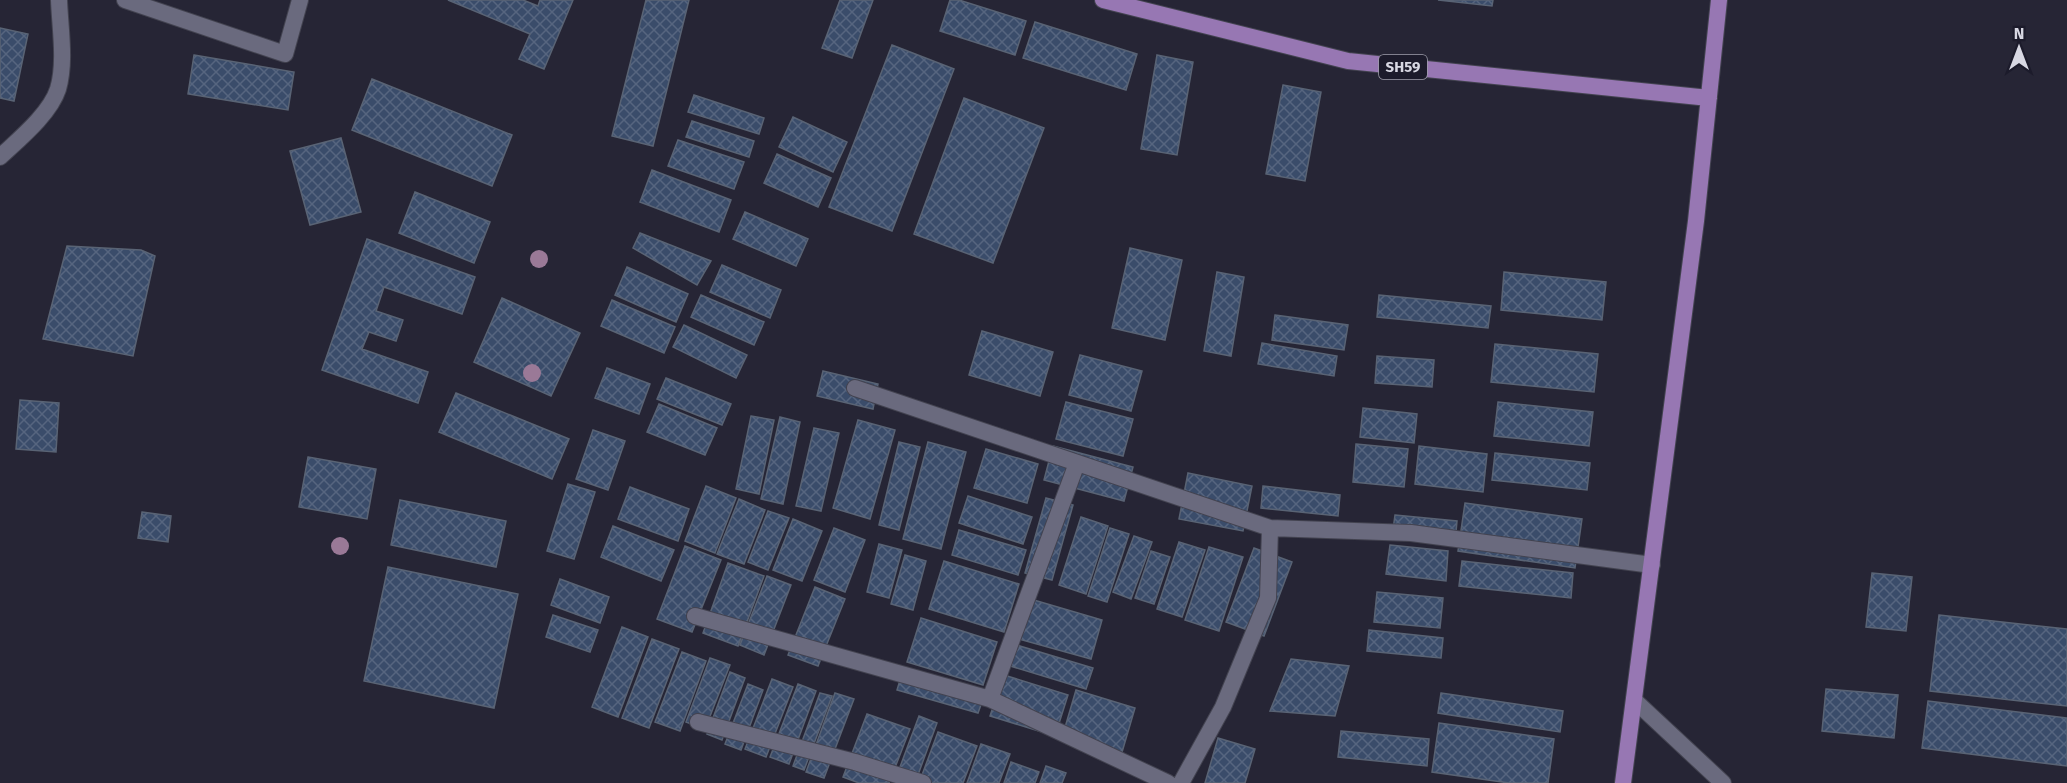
<svg xmlns="http://www.w3.org/2000/svg" width="2067" height="783" font-family="'Fira Sans',sans-serif">
<style>
.building{fill:url(#building-cross-hatch);stroke:#596374;stroke-width:1.5}
.lines{fill:none;stroke-linecap:round;stroke-linejoin:round}
.minor-casing{stroke:#434350;stroke-width:18}
.tertiary-casing{stroke:#434350;stroke-width:18}
.secondary-casing{stroke:#434350;stroke-width:18}
.primary-casing{stroke:#434350;stroke-width:18}
.minor{stroke:#6a6a7e;stroke-width:16}
.tertiary{stroke:#6a6a7e;stroke-width:16}
.secondary{stroke:#6a6a7e;stroke-width:16}
.primary{stroke:#9777b3;stroke-width:16}
.tree{fill:#9a7997}
.labels{text-anchor:middle;dominant-baseline:central;stroke-width:6;stroke-linejoin:round;paint-order:stroke}
.shield{fill:#1c1b2b;stroke:#a09fac;stroke-width:1.5}
.shield-label{font-size:15px;font-weight:bold;fill:#d8d8e3}
</style>
<defs>
<pattern id="building-cross-hatch" width="8" height="8" patternUnits="userSpaceOnUse" patternTransform="scale(1.5)"><rect width="8" height="8" fill="#3a4c6a"/><path d="M0 0l8 8M0 8l8-8" fill="none" stroke="#56657f"/></pattern>
</defs>
<rect width="100%" height="100%" fill="#262535"/>
<!-- building -->
<path class="building" d="M448,0H523L538,6L540,0H573L544,69L519,59L530,34Z
M646,0H689L653,146L612,136Z
M840,0H873L852,58L822,48Z
M950,0H959L1026,21L1015,55L940,31Z
M1438,0H1493L1492,6Z
M1035,22L1137,54L1126,90L1023,58Z
M0,28L28,34L14,101L0,98Z
M892,45L954,69L892,231L829,207Z
M194,55L294,72L288,110L188,94Z
M1157,55L1193,62L1177,155L1141,149Z
M372,79L512,135L492,186L352,130Z
M1283,85L1321,92L1305,181L1266,174Z
M694,95L764,118L759,134L688,112Z
M964,98L1044,128L993,263L914,234Z
M793,117L847,142L833,172L779,147Z
M692,121L754,141L749,157L686,137Z
M341,138L361,212L310,225L290,151Z
M678,140L744,162L734,189L668,166Z
M777,154L831,178L818,207L764,183Z
M652,170L731,200L719,232L640,202Z
M415,192L490,222L474,263L399,233Z
M745,212L808,239L796,266L733,239Z
M640,233L711,261L697,285L633,248Z
M367,239L475,277L462,314L384,287L376,311L403,320L396,341L369,332L362,349L428,372L418,403L322,370Z
M67,246L141,250L155,256L133,356L43,339Z
M1130,248L1182,260L1165,340L1112,328Z
M722,265L781,290L770,318L710,292Z
M627,267L688,294L676,322L615,295Z
M1217,272L1244,277L1231,356L1204,351Z
M1504,272L1606,282L1602,320L1501,310Z
M701,295L764,322L754,345L691,317Z
M1379,295L1491,306L1488,328L1377,317Z
M502,298L580,333L551,396L474,362Z
M612,300L675,327L664,353L601,326Z
M1275,315L1348,325L1344,350L1272,340Z
M684,325L747,355L736,378L673,347Z
M982,331L1053,352L1040,396L969,375Z
M1262,343L1337,356L1334,376L1258,364Z
M1495,344L1598,354L1594,392L1491,382Z
M1080,355L1142,371L1131,411L1069,395Z
M1377,356L1434,360L1432,387L1375,383Z
M607,368L650,384L639,414L595,398Z
M823,371L878,384L873,409L817,396Z
M666,378L731,404L722,425L657,399Z
M456,393L569,439L552,479L439,432Z
M20,400L59,403L56,452L16,449Z
M1066,402L1133,419L1123,456L1056,439Z
M1498,402L1593,412L1589,446L1494,436Z
M659,404L717,428L705,455L647,432Z
M1363,408L1417,414L1414,443L1360,437Z
M751,416L774,420L759,494L736,489Z
M780,417L800,422L783,504L761,499Z
M858,420L895,430L870,519L833,508Z
M814,428L839,433L821,511L796,506Z
M593,430L625,441L608,490L576,479Z
M899,442L920,447L899,530L879,525Z
M928,442L966,452L941,549L903,539Z
M1356,444L1408,449L1404,487L1353,482Z
M1053,446L1133,467L1124,501L1044,480Z
M1419,446L1487,454L1483,492L1415,484Z
M986,449L1038,464L1027,503L974,488Z
M1495,453L1590,463L1587,490L1492,480Z
M308,457L376,469L367,519L299,507Z
M1188,473L1252,486L1243,531L1179,519Z
M568,484L595,492L574,559L547,551Z
M706,486L736,498L715,553L685,541Z
M1263,486L1340,495L1338,516L1261,508Z
M630,487L689,509L678,541L618,519Z
M968,496L1032,517L1023,544L959,523Z
M1046,498L1073,505L1052,580L1025,573Z
M739,499L765,510L744,564L717,554Z
M400,500L506,521L496,567L391,545Z
M1465,503L1582,519L1575,568L1458,551Z
M768,511L789,518L768,570L748,562Z
M142,512L171,516L168,542L138,538Z
M1395,515L1457,521L1455,543L1392,537Z
M1081,517L1108,526L1086,594L1059,585Z
M793,519L822,531L802,581L773,570Z
M613,526L674,550L661,581L601,557Z
M834,528L865,540L845,592L814,580Z
M1110,528L1129,534L1107,602L1088,596Z
M959,530L1026,550L1018,575L952,555Z
M1134,536L1152,542L1131,599L1113,592Z
M1179,542L1205,550L1182,617L1157,609Z
M879,544L902,550L889,598L867,592Z
M1390,545L1448,551L1446,581L1386,574Z
M685,546L721,560L692,632L657,619Z
M1209,547L1243,557L1219,631L1185,620Z
M1254,548L1292,562L1264,636L1226,622Z
M1151,551L1170,557L1154,604L1135,598Z
M905,555L926,561L913,610L891,604Z
M944,561L1019,584L1004,632L929,609Z
M1462,561L1573,573L1571,598L1459,586Z
M728,563L764,576L738,646L703,633Z
M388,567L518,594L494,708L364,681Z
M1872,573L1912,577L1906,631L1866,627Z
M767,576L791,585L764,655L740,645Z
M560,579L609,597L600,623L551,605Z
M815,587L845,599L818,666L788,655Z
M1377,592L1443,598L1440,628L1374,622Z
M1027,598L1102,620L1091,659L1015,638Z
M553,615L598,630L590,652L546,637Z
M1939,615L2067,629V706L1930,691Z
M921,618L997,642L983,685L907,662Z
M622,627L648,637L618,717L592,707Z
M1369,630L1443,638L1441,658L1367,651Z
M652,639L679,649L649,728L622,718Z
M1013,644L1093,668L1086,689L1007,665Z
M682,652L706,661L680,731L655,722Z
M710,658L730,665L705,729L686,722Z
M1291,659L1349,666L1335,716L1270,711Z
M904,667L986,691L978,713L897,690Z
M730,672L745,678L722,740L707,734Z
M1004,675L1068,695L1055,736L990,716Z
M772,679L793,687L766,757L745,749Z
M748,684L763,690L741,750L725,744Z
M798,684L816,691L789,764L770,757Z
M1826,689L1898,695L1894,738L1822,731Z
M1076,690L1135,708L1120,759L1061,741Z
M820,693L832,696L804,770L793,766Z
M835,693L854,699L824,778L806,772Z
M1441,693L1563,711L1560,732L1438,713Z
M1928,701L2067,718V766L1922,748Z
M867,714L910,729L889,783H859L843,777Z
M919,716L937,723L915,783H894Z
M1439,723L1554,739L1548,783H1509L1432,772Z
M1341,731L1429,739L1427,766L1338,757Z
M938,732L977,746L963,783H919Z
M1218,738L1255,749L1245,783H1205Z
M981,744L1010,754L999,783H967Z
M1011,762L1039,772L1035,783H1004Z
M1046,766L1066,773L1062,783H1040Z"/>
<g class="lines">
<defs>
<path id="minor" d="M125,0L285,54L300,0
M855,388L1270,528L1411,533L1652,565
M695,616L990,699L1168,783
M990,699L1077,463
M698,722L855,762L923,783
M1181,783L1223,707L1268,598L1270,528"/>
<path id="tertiary" d="M0,157C18,140 50,114 58,89C66,62 60,28 59,0"/>
<path id="secondary" d="M1634,700L1723,783"/>
<path id="primary" d="M1103,0L1348,61L1709,98
M1623,783L1696,221L1719,0"/>
</defs>
<!-- minor casing -->
<use href="#minor" class="minor-casing"/>
<!-- tertiary casing -->
<use href="#tertiary" class="tertiary-casing"/>
<!-- secondary casing -->
<use href="#secondary" class="secondary-casing"/>
<!-- primary casing -->
<use href="#primary" class="primary-casing"/>
<!-- minor -->
<use href="#minor" class="minor"/>
<!-- tertiary -->
<use href="#tertiary" class="tertiary"/>
<!-- secondary -->
<use href="#secondary" class="secondary"/>
<!-- primary -->
<use href="#primary" class="primary"/>
</g>
<!-- trees -->
<g class="tree">
<circle cx="539" cy="259" r="9"/>
<circle cx="532" cy="373" r="9"/>
<circle cx="340" cy="546" r="9"/>
</g>
<g class="labels">
<!-- shield labels -->
<rect class="shield" x="1379" y="55" width="48" height="24" rx="4.5"/>
<g class="shield-label">
<text x="1403" y="67">SH59</text>
</g>
</g>
<!-- north arrow -->
<g transform="translate(2019 48)" stroke="#1c1b2b" stroke-width="4.5" paint-order="stroke">
<path d="M0-4.5L10 22L0 15L-10 22Z" fill="#d8d8e3"/>
<text y="-9" font-size="16" font-weight="bold" text-anchor="middle" fill="#d8d8e3">N</text>
</g>
</svg>
